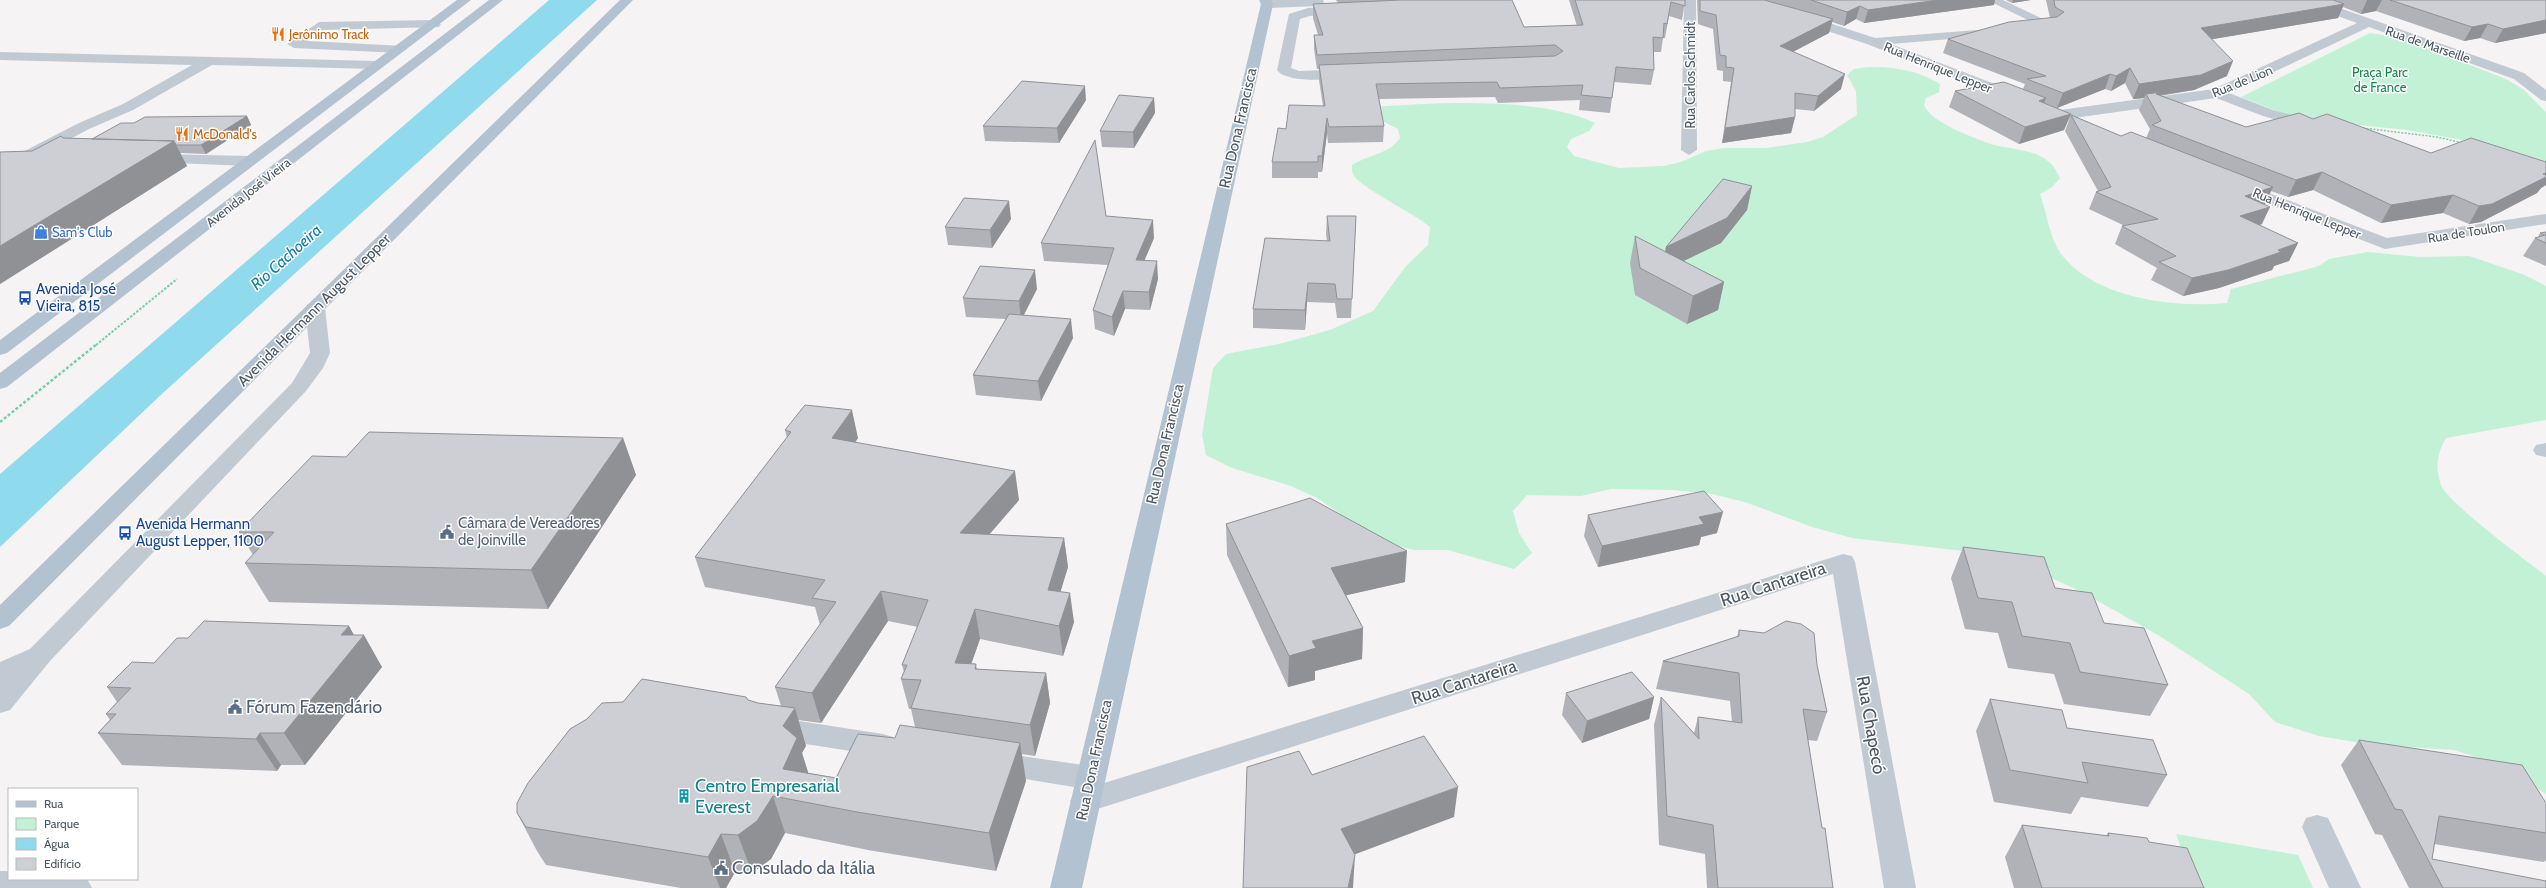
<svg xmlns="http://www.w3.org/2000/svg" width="2546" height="888" font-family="Cabin,sans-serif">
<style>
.green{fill:#c3f1d5}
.water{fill:#90daee}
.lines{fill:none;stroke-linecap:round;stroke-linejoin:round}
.path-far2{stroke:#7ad0a6;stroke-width:1.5;stroke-dasharray:2 1.5;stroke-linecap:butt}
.path-far1{stroke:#7ad0a6;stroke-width:2;stroke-dasharray:2.5 1.5;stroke-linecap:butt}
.path{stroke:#7ad0a6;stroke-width:2.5;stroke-dasharray:3 2;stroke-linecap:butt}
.minor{fill:#c1cad2;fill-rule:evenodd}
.major{fill:#b3c2d1;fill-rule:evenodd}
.wall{fill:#b0b2b7;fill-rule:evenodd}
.shaded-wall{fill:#909195}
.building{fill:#cdcfd5;stroke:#909195}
.labels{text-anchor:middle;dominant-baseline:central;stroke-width:3;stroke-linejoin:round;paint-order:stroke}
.far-food-label{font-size:13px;fill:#c56008;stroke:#fff;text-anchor:start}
.far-street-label{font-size:13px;fill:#4a5661;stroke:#fff}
.far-park-label{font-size:13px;fill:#17864f;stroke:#fff}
.far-shop-label{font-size:13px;fill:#366cbe;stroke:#fff;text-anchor:start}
.street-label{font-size:15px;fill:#4a5661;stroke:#fff}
.transit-label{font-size:15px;fill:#164399;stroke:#fff;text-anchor:start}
.service-label{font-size:15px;fill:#4e5e75;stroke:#fff;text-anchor:start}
.water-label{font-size:16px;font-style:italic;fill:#0c7c9b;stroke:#fff}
.near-street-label{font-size:18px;fill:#4a5661;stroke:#fff}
.near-service-label{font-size:18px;fill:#4e5e75;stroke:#fff;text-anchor:start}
.near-culture-label{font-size:18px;fill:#0d838f;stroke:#fff;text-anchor:start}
</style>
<rect width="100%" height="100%" fill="#f5f3f3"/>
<!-- green -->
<path class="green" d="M2370,33L2402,38L2508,80L2524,90L2546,112V166L2490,145L2408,130L2307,120L2290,116L2241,97Z
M1869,67C1895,67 1917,70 1940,84L1939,92L1926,98L1924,105C1930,122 1974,138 1991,144C2008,149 2027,149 2042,157C2051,162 2056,169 2060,178L2052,187L2040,194C2047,213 2049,237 2061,254C2095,299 2175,308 2227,303L2231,289L2319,266L2329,259L2368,252L2420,257L2469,256L2525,275L2546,286V420L2446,438C2437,453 2435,467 2441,485C2448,503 2527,561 2546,576V794L2501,765L2454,750L2367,744L2319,736L2275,722L2249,694L2158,635L2080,591L2042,574L1963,551L1852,538L1812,527L1745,502L1712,494L1674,490L1611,489L1581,496L1527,495L1513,511L1519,533L1532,553L1514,569L1448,550H1415L1383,543L1317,498L1291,486L1232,468L1206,455L1202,435L1213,368L1226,354L1279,344L1330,330L1373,311L1406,266L1428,245L1430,227C1414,213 1360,188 1353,174C1352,172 1352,168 1352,165C1367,155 1390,154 1400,138L1398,129L1384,122L1366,118L1374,107C1436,103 1539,96 1595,123L1589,131L1571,139L1567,147L1574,156L1619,168L1664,166L1681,162L1706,151L1724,148H1767L1807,142L1823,137L1857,115L1856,91L1847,75L1854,69Z
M2176,834L2298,855L2313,888H2195Z"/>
<!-- water -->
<path class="water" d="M549,0H597L164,392L0,547V474Z"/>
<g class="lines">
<!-- path-far2 -->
<path class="path-far2" d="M2363,128L2437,137L2463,143"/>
<!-- path-far1 -->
<path class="path-far1" d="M96,345L177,279"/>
<!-- path -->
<path class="path" d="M0,422L97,344"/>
<!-- minor -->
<path class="minor" d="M1272,0H1323L1324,2L1318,6L1267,8L1261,4L1263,1Z
M1684,0H1696L1697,150L1689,155L1681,150Z
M1987,0H2003L2058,26L2051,30L2046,29Z
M2299,0H2317L2524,73L2546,90V101L2541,100L2514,79L2369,27L2229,93L2273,110L2310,120L2313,123L2310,126L2305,128L2263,116L2216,98L2060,120L2052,115L2060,110L2214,89L2357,23L2301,3Z
M1343,6L1348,7L1349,10L1348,13L1310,16L1300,19L1291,68L1299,71L1349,69L1356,73L1354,76C1339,80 1286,84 1277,70L1289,14L1308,8Z
M1802,14L1875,38L2003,28L2005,31L2003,34L1998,35L1891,44L2018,93L2020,96L2013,100L2008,99L1867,44L1797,21L1796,18Z
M434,20L441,24L439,27L322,30L307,41L405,46L407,49L400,53L294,48L287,44L319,22Z
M0,52L377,61L384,65L377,69L212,65L133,110L89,129L25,163L0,168V158L15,156L79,123L123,104L192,65L0,60Z
M154,154L250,156L258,161L250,166L148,162L146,159Z
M2240,182L2387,238L2546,214V224L2385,249L2234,191L2232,187Z
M315,302L322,304L325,308L330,353L323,368L306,391L50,661L10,710L0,713V662L30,649L292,383L310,353L305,308L308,304Z
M2546,443V457L2536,455L2533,450L2536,445Z
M1843,554L1852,556L1855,562L1916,888H1884L1833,574L1085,813L1075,809L1070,801L1075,793L1086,789L994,774L984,771L980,763L984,755L994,752L1090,766L1100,770L1105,778L1101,784Z
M773,717L883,734L893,737L897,745L893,753L883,756L773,739L763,736L759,728L763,720Z
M2317,815L2328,818L2361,888H2329L2302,827L2306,818Z
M0,871H9V879H87L92,888H0Z"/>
<!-- major -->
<path class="major" d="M457,0H471L7,353L0,355V340Z
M489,0H503L7,387L0,389V373Z
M620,0H633L9,626L0,629V605Z
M1259,0H1271L1273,4L1082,888H1050L1261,4Z"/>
</g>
<!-- wall -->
<path class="wall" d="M1336,0H1512L1524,27L1577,26L1569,0H1685L1682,20L1669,16L1665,38H1663L1661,52H1654V70L1651,85L1614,82L1610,113L1579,110L1580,100L1498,103L1495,97L1379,99L1384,126L1383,142L1328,143L1327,133L1322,172H1318V178H1272V162L1286,129L1323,106L1319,80V69H1317L1314,49V35H1318L1313,18V4L1338,3Z
M1697,0H1995L1994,5L1864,23L1856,19L1844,26L1832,22L1829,33L1793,52L1841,89L1814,111L1795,109V117L1791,133L1722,143L1731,82L1723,81V71L1717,70L1713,29L1698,24Z
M2006,0H2031L2012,3Z
M2046,0H2546V33L2495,43L2480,38L2464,41L2376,11L2361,14L2343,7L2338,18L2212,39L2227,76L2194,90L2160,96L2246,127L2313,119L2431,153L2546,162V185L2541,188L2537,193L2481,222L2469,224L2443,213L2381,223L2313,190L2288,197L2271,191L2265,204H2264L2262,224L2259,225L2298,243L2289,261L2274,266L2272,270L2219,288L2183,296L2151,280L2157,268L2115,244L2122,226H2125L2089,209L2096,192L2098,191L2065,131L2071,115L2121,136L2146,138L2150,129L2139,110L2144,98L2133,99L2125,83L2111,91L2105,89L2057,108L2044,103L2071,114L2064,130L2019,144L1949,107L1955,91L2023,89L2025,84L1943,53L1948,39L2050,18Z
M1154,98L1155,113L1134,148L1102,147L1100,131Z
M1086,100L1059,143L985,141L983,126Z
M247,116L251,125L206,154L180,153L187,166L0,284V152L32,151L63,138L92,139L134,123Z
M1752,186L1747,210L1721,243L1683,261L1724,282L1718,310L1687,324L1635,295L1630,263L1635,236L1665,252L1666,247Z
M1106,216L1154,238L1144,261L1158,279L1150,310L1125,309L1114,336L1095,329L1093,310L1108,265L1044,261L1041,243Z
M1327,216H1356L1351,318H1337L1335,303L1307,302L1305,330L1253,328V309L1327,241L1326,234Z
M1011,219L992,248L948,245L945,227Z
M2546,232V266L2523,256L2535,238L2538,237L2540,233Z
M1037,289L1024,315L1073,338L1041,401L976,395L973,375L1006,319L966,317L963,298Z
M785,430L858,438L855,442L1019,500L990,534L1064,538L1068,567L1060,592L1074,622L1063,656L980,639L971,664H976L977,669L1046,673L1050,703L1035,756L1022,754L1026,781L996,871L868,850L785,833L771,859L752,873L735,872L726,888H681L546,865L537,851L517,813L748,700L758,703L781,706L775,687L820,625L815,607L705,587L695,557L787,438ZM888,621L918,627L902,665L904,672L901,679L909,709H911L915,727L836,778L808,773L802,753L806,746L798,720L821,723Z
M623,438L636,475L548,609L269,602L245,563L253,555L239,532L346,457Z
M1588,515L1717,533L1701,537L1699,545L1598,567L1584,536Z
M1226,524L1405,582L1346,595L1363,628L1362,659L1315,671V680L1288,687L1227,555Z
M1963,547L2055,588L2104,623L2168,685L2150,716L2064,704L2054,674L2008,668L1998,633L1965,629L1951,578Z
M349,626L354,635L382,667L305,765H281L277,771L122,765L98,733L110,720L106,714L117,702L107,687L154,663L188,638Z
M1739,630L1817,665L1827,712L1817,741L1808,740L1822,828L1833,888H1707L1705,854L1659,845L1654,725L1661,697L1694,733L1698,717L1732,722L1730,701L1656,689L1663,661L1737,637Z
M1566,693L1654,697L1649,719L1582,743L1562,715Z
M1990,699L2067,728L2167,775L2148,807L2081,797L2071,814L1994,802L1976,731Z
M2359,740L2546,803V860L2544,862L2434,844L2432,859L2546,888H2409L2382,835L2375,834L2341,765Z
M2022,825L2106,836L2108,833L2149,842L2204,888H2014L2005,857Z"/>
<!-- shaded-wall -->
<path class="shaded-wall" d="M1938,0H1995L1994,5L1864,23L1868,10Z
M2013,0H2031L2012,3Z
M2367,0H2382L2376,11L2361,14Z
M2344,4L2338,18L2196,42L2201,28Z
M1860,6L1856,19L1844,26L1847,12Z
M1833,19L1829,33L1777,60L1780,46Z
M2546,20V33L2495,43L2503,29Z
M2488,24L2480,38L2464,41L2472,27Z
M2233,61L2227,76L2194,90L2161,95L2155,108L2146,94L2144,98L2133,99L2139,84Z
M2130,68L2125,83L2111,91L2116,76Z
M1845,74L1841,89L1814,111L1818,96Z
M2110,74L2105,89L2057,108L2063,93Z
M1085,86L1086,100L1059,143L1057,128Z
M1154,98L1155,113L1134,148L1133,132Z
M2046,98L2040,115L2039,101Z
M2071,114L2064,130L2019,144L2025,127Z
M247,116L251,125L206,154L201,145Z
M1795,117L1791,133L1722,143L1725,128Z
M1327,118V133L1322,172V156Z
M174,141L187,166L0,284V246Z
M2322,172L2313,190L2288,197L2296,180Z
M2546,173V185L2541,188L2537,193L2481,222L2469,224L2479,206Z
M1752,186L1747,210L1721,243L1661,272L1666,247Z
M2273,187L2265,204L2237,213L2245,196Z
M2453,195L2443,213L2381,223L2391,205Z
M1009,201L1011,219L992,248L990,230Z
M2270,207L2262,224L2232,234L2240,216Z
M1153,220L1154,238L1137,278L1136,260Z
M2298,243L2289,261L2274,266L2272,270L2219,288L2183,296L2192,278Z
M1157,261L1158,279L1150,310L1149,292Z
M1035,270L1037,289L1021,320L1019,301Z
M1724,282L1718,310L1687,324L1693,296Z
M1308,283L1307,302L1305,330V310Z
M1123,291L1125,309L1114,336L1112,317Z
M1071,319L1073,338L1041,401L1038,381Z
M852,410L858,438L839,467L832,438Z
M623,438L636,475L548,609L531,570Z
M1015,471L1019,500L965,562L960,533Z
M1723,512L1717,533L1701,537L1699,545L1598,567L1602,546L1699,517Z
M1064,538L1068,567L1052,620L1048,590Z
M1407,551L1405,582L1330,599L1331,568Z
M881,591L888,621L821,723L812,693Z
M1070,593L1074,622L1063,656L1059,626Z
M975,609L980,639L961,693L955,663Z
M349,626L358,643L364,635L382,667L305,765L284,733L341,635Z
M1363,628L1362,659L1315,671V680L1288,687L1289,656L1312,641Z
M1046,673L1050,703L1035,756L1030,725Z
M1654,697L1649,719L1582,743L1587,721Z
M795,708L806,746L802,753L809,775L783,769V726Z
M260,733L281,765L277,771L256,739Z
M1020,743L1026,781L996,871L989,833Z
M1458,787L1454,817L1340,860L1341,829Z
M773,796L785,833L771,859L752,873L738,835Z
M721,834L735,872L726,888H720L708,857Z
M1355,855L1353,888H1348Z"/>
<!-- building -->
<path class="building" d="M1401,0H1512L1524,27L1583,25L1575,0H1685V6L1671,2L1667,24L1664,23L1663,38L1653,37L1654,70L1616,67L1612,98L1581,95L1583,85L1500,88L1497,82L1376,84L1384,126L1329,127L1327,118L1322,156H1318V162H1272L1278,128L1286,129L1289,105L1325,106L1319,65L1555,56L1563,51L1555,45L1317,55L1314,35H1323L1313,4Z
M1700,0H1764L1833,19L1780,46L1845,74L1818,96L1795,93V117L1725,128L1734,68L1726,67V56L1720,55L1716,15L1700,11Z
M1811,0H1938L1868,10L1860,6L1847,12Z
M2054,0H2333L2344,4L2201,28L2233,61L2201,75L2139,84L2130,68L2116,76L2110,74L2063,93L2027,79L2046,76L1948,39L2009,22L2057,17L2064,12L2055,7Z
M2390,0H2546V20L2503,29L2488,24L2472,27Z
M1022,81L1085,86L1057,128L983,126Z
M2004,82L2046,98L2039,101L2071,114L2025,127L1955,91Z
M2162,92L2156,94L2246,127L2299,113L2313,119L2327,114L2431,153L2471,138L2546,162V173L2543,174L2546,175V177L2492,204L2479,206L2453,195L2391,205L2322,172L2296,180L2152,125L2161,121L2146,94Z
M1119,95L1154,98L1133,132L1100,131Z
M2071,115L2121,136L2131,132L2273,187L2245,196L2270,207L2240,216L2298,243L2278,250L2281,252L2228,270L2192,278L2159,262L2176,256L2122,226L2158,219L2096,192L2111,187Z
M247,116L201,145H176L174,141L92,139L121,123H134L145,117Z
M61,136L63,138L174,141L0,246V152L32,151Z
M1095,140L1106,216L1153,220L1136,260L1157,261L1149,292L1123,291L1112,317L1093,310L1114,248L1041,243Z
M1723,179L1752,186L1727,218L1666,247Z
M964,198L1009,201L990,230L945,227Z
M1327,216H1356L1352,299H1337L1335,284L1308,283L1305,310L1253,309L1265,238L1330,241Z
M2546,232V243L2535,238L2545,235L2540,233Z
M1635,236L1724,282L1693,296L1640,268Z
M980,266L1035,270L1019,301L963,298Z
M1009,314L1071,319L1038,381L973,375Z
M805,405L852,410L832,438L1015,471L960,533L1064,538L1048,590L1070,593L1059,626L975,609L955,663L976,664L975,669L1046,673L1030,725L911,708L921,680L901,679L907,665H902L928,600L881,591L812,693L775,687L836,602L812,598L825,580L695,557L791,432L785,430Z
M369,432L623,438L531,570L245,563L274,532H239L312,456L346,457Z
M1704,491L1723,512L1699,517L1704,524L1602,546L1588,515Z
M1310,498L1407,551L1331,568L1363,628L1312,641L1316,648L1289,656L1226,524Z
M1963,547L2044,557L2055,588L2092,593L2104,623L2144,628L2168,685L2080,672L2070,643L2022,636L2012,602L1978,598Z
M204,621L349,626L341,635H364L284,733H260L256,739L98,733L116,714H106L131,688L107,687L132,662L154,663L177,638H188Z
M1786,621L1801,624L1814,633L1817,665L1827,712L1803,709L1822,828H1825L1833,888H1718L1713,825L1667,816L1661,697L1699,739L1698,717L1742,723L1739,673L1663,661L1739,636V630L1764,633Z
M1632,672L1654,697L1587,721L1566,693Z
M642,679L746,697L748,700L758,703L795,708L783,726L797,738L783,769L836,778L858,734L895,738L900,725L1020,743L989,833L857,812L773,796L757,821L738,835L721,834L708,857L526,827L517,813V803L528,783L570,729L587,719L602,703L623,702Z
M1990,699L2062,710L2067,728L2153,740L2167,775L2082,762L2088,783L2010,770Z
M1424,736L1458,787L1341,829L1355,855L1348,888H1243L1247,767L1299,751L1312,775Z
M2359,740L2522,765L2546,803V833L2439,816L2432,859L2546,881V888H2443L2402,810L2395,809Z
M2022,825L2109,836L2108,833L2147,838L2149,842L2187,848L2204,888H2042Z"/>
<!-- icons -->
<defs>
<symbol id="restaurant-bare" viewBox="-9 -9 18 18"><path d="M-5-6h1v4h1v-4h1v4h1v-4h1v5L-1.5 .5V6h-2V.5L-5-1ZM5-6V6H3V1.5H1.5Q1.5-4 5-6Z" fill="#e8710a" stroke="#fff" stroke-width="2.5" paint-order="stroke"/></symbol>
<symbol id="shop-bare" viewBox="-9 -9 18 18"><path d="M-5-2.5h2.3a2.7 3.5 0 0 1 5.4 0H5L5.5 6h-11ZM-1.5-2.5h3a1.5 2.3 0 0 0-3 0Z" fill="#3f7fe0" stroke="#fff" stroke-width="2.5" paint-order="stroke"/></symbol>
<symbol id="bus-bare" viewBox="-9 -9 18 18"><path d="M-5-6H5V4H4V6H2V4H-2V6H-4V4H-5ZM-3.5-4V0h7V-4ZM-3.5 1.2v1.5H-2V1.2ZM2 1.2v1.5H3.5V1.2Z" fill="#1a4fb4" stroke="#fff" stroke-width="2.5" paint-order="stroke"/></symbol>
<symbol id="civic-bare" viewBox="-9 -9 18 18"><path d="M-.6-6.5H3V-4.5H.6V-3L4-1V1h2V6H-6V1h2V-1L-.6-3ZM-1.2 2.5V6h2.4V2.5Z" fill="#5c6f8a" stroke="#fff" stroke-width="2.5" paint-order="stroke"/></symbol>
<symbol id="building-bare" viewBox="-9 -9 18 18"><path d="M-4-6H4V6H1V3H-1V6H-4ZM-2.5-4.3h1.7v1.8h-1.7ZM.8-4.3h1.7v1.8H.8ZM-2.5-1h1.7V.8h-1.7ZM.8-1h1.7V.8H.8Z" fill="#0f9aa8" stroke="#fff" stroke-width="2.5" paint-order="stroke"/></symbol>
</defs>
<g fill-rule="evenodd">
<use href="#restaurant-bare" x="268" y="24" width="20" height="20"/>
<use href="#restaurant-bare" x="172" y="124" width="20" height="20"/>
<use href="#shop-bare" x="31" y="222" width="20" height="20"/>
<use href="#bus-bare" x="15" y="288" width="20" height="20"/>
<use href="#civic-bare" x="437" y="522" width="20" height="20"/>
<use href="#bus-bare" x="115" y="523" width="20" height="20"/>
<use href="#civic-bare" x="225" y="697" width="20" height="20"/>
<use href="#building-bare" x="674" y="786" width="20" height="20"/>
<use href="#civic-bare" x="711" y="858" width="20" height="20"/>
</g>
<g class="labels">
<!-- far-food labels -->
<g class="far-food-label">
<text x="289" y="34">Jerônimo Track</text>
<text x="193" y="134">McDonald's</text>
</g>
<!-- far-street labels -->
<g class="far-street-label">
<text transform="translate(2428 44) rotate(19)">Rua de Marseille</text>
<text transform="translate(1938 67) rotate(22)">Rua Henrique Lepper</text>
<text transform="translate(1690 75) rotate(-90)">Rua Carlos Schmidt</text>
<text transform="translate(2242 81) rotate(-22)">Rua de Lion</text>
<text transform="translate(248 192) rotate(-38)">Avenida José Vieira</text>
<text transform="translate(2307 213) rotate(22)">Rua Henrique Lepper</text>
<text transform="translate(2466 232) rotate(-9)">Rua de Toulon</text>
</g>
<!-- far-park labels -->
<g class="far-park-label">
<text x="2380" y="72">Praça Parc<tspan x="2380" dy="15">de France</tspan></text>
</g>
<!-- far-shop labels -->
<g class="far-shop-label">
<text x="52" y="232">Sam's Club</text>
</g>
<!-- street labels -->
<g class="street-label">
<text transform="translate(1238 128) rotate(-77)">Rua Dona Francisca</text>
<text transform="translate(314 310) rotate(-45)">Avenida Hermann August Lepper</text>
<text transform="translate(1165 444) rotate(-77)">Rua Dona Francisca</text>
<text transform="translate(1094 760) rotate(-78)">Rua Dona Francisca</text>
</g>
<!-- transit labels -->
<g class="transit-label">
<text x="36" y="289">Avenida José<tspan x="36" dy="17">Vieira, 815</tspan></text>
<text x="136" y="524">Avenida Hermann<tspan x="136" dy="17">August Lepper, 1100</tspan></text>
</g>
<!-- service labels -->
<g class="service-label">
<text x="458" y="523">Câmara de Vereadores<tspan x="458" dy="17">de Joinville</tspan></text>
</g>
<!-- water labels -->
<g class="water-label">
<text transform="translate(286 257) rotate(-42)">Rio Cachoeira</text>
</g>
<!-- near-street labels -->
<g class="near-street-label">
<text transform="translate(1773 584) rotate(-18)">Rua Cantareira</text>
<text transform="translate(1464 682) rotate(-18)">Rua Cantareira</text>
<text transform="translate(1871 725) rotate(80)">Rua Chapecó</text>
</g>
<!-- near-service labels -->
<g class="near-service-label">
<text x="246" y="707">Fórum Fazendário</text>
<text x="732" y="868">Consulado da Itália</text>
</g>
<!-- near-culture labels -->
<g class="near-culture-label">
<text x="695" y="786">Centro Empresarial<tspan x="695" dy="21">Everest</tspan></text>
</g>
</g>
<!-- legend -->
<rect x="8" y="788" width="130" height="92" fill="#ffffff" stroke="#b7bbc0"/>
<rect x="16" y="801" width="20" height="6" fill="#b3c2d1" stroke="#b7bbc0"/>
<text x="44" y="808" font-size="12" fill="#4a5661">Rua</text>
<rect x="16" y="818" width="20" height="12" fill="#c3f1d5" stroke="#b7bbc0"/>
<text x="44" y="828" font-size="12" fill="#4a5661">Parque</text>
<rect x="16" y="838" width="20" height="12" fill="#90daee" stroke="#b7bbc0"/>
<text x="44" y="848" font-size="12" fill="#4a5661">Água</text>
<rect x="16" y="858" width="20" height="12" fill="#cdcfd5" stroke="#b7bbc0"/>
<text x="44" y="868" font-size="12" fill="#4a5661">Edifício</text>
</svg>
